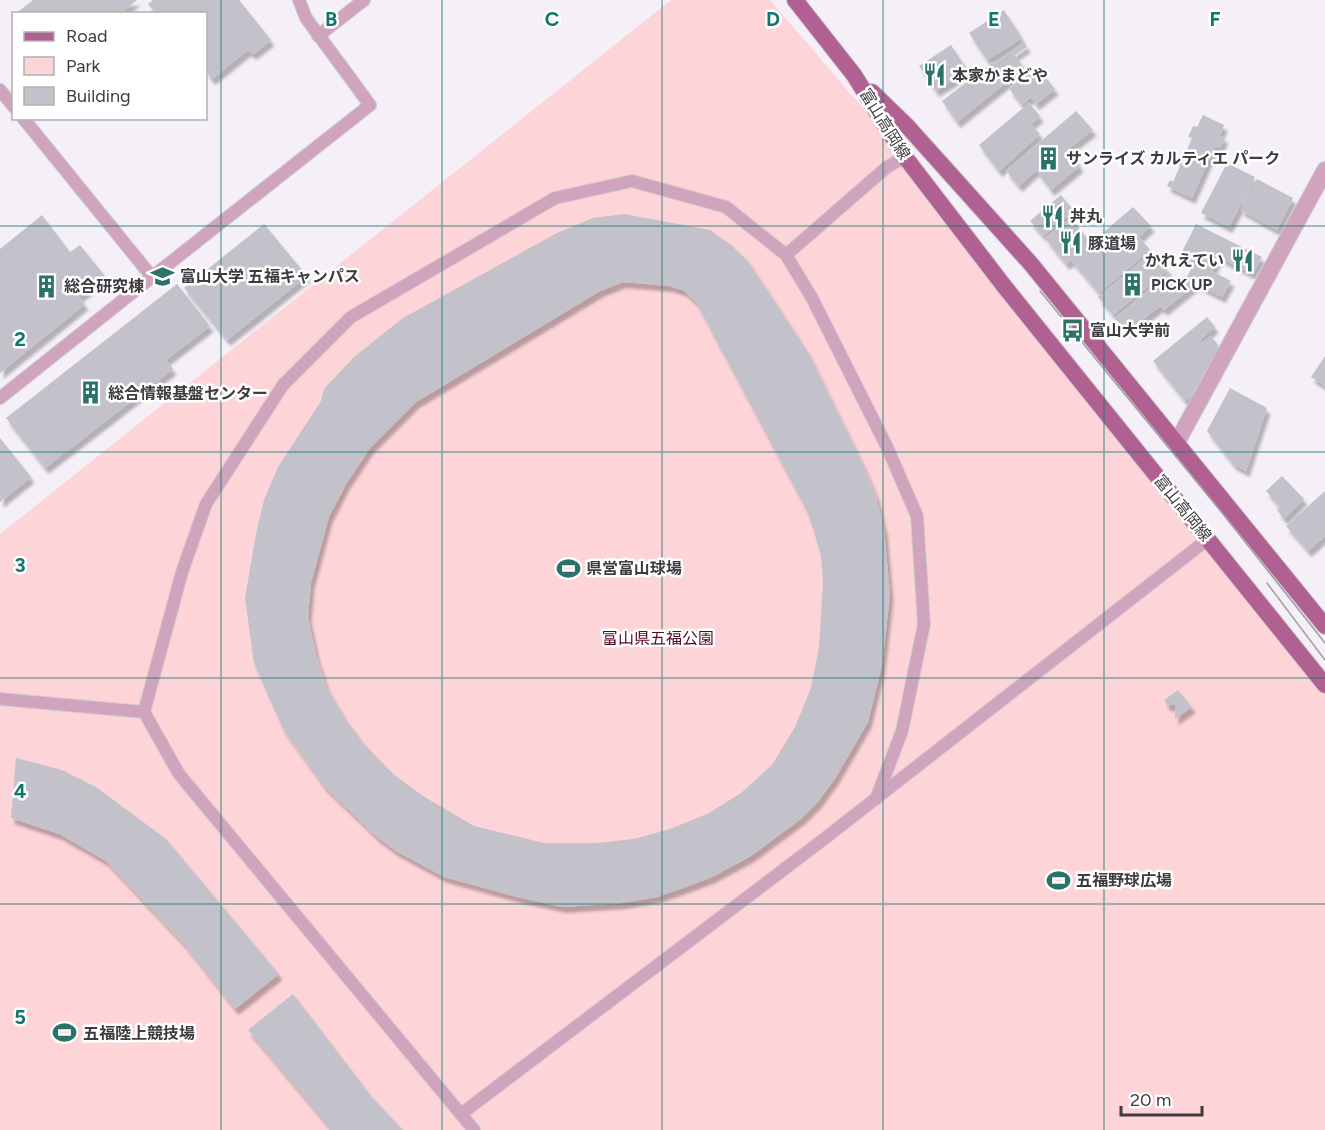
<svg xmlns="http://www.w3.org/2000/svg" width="1325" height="1130" font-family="Figtree,'Noto Sans JP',sans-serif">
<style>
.green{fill:#fdd4d8}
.building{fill:#c3c2cb;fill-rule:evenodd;filter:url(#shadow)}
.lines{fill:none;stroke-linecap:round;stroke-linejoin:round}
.service-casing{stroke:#d0cbd2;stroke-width:14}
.minor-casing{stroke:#d0cbd2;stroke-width:18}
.primary-casing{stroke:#d0cbd2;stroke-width:18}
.service{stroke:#d1a4bd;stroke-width:12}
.minor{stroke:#d1a4bd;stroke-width:16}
.primary{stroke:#b06091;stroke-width:16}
.tram{stroke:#a29ea4;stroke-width:1.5}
.grid{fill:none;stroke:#0f766e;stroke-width:1.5;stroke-opacity:0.55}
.labels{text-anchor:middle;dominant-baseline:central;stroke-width:5;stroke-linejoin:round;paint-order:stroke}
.poi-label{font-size:16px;font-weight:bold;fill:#3d3b3e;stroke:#fff;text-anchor:start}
.street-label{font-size:16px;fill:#3d3b3e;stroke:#fff}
.park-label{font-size:16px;fill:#570820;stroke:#fff}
.grid-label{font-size:20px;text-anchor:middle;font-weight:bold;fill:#0f766e;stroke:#fff;stroke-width:5;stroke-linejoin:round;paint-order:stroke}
</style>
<defs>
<filter id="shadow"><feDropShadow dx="3.5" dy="6" stdDeviation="1.5" flood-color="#0004"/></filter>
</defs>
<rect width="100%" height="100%" fill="#f5eff7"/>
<!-- green -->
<path class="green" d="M671,0H770L905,157L1208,539L1325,695V1130H0V534Z"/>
<!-- building -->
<path class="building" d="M33,0H137L120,14H15Z
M153,0H239L271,40L253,54L248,50L212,79L206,72V14H156L148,4Z
M1004,10L1022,38L987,60L969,33Z
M1024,42L1027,47L1015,55L1024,68L957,122L942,101L993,62L994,64Z
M951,45L968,71L936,91L919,66Z
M1037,67L1055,89L1036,104L1031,97L1022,105L1009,89Z
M1029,103L1040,116L1031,124L1040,134L999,171L979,145Z
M1076,111L1093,130L1068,149L1080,166L1051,190L1036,170L1019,186L1006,171Z
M1203,115L1224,125L1220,136L1225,137L1220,148L1215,146L1192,198L1167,186L1170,180L1173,182L1180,166L1177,164L1182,153L1185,155L1192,138L1188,137L1193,126L1197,127Z
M1227,163L1255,177L1229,227L1201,213Z
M1257,179L1293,198L1277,230L1241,210L1244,199Z
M1061,195L1074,211L1043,236L1030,221Z
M1133,207L1151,226L1139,237L1150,250L1099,293L1071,260L1066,264L1045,238L1071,218L1091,243Z
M624,214L710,230L730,244L748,261L807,351L862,463L876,496L884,529L890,595L882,665L868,722L836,777L818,802L802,818L751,856L712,877L691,885L657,897L622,903L563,907L517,897L444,877L396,851L377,837L324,786L283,729L254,663L245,598L256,534L264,500L278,467L321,401L324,389L354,357L403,318L555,234L593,218ZM623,282L669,286L684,291L696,302L806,509L813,528L821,556L823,581L819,647L811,688L795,727L772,765L741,793L709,813L670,829L634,839L596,843H544L474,826L423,796L393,774L365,745L344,717L326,686L316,655L308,617L311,583L329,517L346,484L370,448L416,402L600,291Z
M42,215L70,252L80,245L105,276L79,297L85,304L0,373V249Z
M264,224L307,276L227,340L184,288Z
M1196,224L1262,257L1252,274L1219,257L1212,271L1231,281L1222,297L1196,284L1164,310L1160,306L1127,332L1115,318L1169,273L1177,282L1188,275L1194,263L1180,256Z
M1153,252L1168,270L1113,315L1098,297Z
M177,284L210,326L166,360L173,369L45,468L6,418Z
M1207,317L1215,327L1200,340L1202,343L1211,336L1218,345L1193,394L1185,401L1153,361Z
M1325,356V386L1311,377Z
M1230,388L1267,408L1246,471L1233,464L1207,431Z
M0,438L31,477L0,502Z
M1282,476L1304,499L1284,519L1277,510L1280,507L1266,491Z
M1325,491V536L1308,551L1286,526Z
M1178,690L1192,707L1175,719V705H1167L1164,700Z
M16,758L62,770L96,787L166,839L279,974L235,1009L185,945L106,861L59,834L11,818Z
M293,994L371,1096L403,1130H332L248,1030Z"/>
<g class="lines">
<defs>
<path id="service" d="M318,36L364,0
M0,90L14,107
M786,255L887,167L905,157
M152,277L370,105L306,18L299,0
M0,398L152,277L23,118
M0,699L144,712
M461,1114L824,839L1208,539
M474,1130L179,774L144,712L182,572L206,504L283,385L351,317L461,253L555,198L632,181L726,207L786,255L812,298L887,447L917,516L924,624L902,731L876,799"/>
<path id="minor" d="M1177,442L1325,170"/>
<path id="primary" d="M795,0L854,75L905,157L1004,286L1325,685
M872,92L908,127L1031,264L1325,626"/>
</defs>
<!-- service casing -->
<use href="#service" class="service-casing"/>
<!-- minor casing -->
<use href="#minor" class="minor-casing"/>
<!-- primary casing -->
<use href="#primary" class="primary-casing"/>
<!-- service -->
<use href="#service" class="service"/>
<!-- minor -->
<use href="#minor" class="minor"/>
<!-- primary -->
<use href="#primary" class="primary"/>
<!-- tram -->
<path class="tram" d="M1040,291L1223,514L1325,643
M1267,583L1325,660"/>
</g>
<!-- grid -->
<path class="grid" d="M221,0V1130M442,0V1130M662,0V1130M883,0V1130M1104,0V1130M0,226H1325M0,452H1325M0,678H1325M0,904H1325"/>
<!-- icons -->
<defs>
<symbol id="restaurant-bare" viewBox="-9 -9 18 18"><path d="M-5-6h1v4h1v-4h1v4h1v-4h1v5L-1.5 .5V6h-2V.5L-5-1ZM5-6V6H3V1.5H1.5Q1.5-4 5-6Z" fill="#2b7268" stroke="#fff" stroke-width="2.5" paint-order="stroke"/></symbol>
<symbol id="building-bare" viewBox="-9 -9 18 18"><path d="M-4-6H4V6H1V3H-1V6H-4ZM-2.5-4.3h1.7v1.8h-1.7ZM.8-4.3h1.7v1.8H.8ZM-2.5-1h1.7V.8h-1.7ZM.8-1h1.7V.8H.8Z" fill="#2b7268" stroke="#fff" stroke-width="2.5" paint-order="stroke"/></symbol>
<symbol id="university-bare" viewBox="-9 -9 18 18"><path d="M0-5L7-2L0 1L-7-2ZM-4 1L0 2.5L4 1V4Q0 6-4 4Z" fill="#2b7268" stroke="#fff" stroke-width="2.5" paint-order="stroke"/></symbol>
<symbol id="bus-bare" viewBox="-9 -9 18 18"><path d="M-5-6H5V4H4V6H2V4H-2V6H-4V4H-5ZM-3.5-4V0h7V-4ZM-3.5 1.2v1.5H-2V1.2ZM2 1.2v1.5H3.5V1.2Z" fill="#2b7268" stroke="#fff" stroke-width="2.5" paint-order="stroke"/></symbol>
<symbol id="stadium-bare" viewBox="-9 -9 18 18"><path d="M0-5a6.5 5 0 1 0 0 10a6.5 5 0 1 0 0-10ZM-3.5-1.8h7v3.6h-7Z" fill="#2b7268" stroke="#fff" stroke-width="2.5" paint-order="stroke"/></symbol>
</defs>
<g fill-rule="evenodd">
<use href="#restaurant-bare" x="918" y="58" width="33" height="33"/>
<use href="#building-bare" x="1032" y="142" width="33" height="33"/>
<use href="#restaurant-bare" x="1036" y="200" width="33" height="33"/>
<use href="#restaurant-bare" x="1054" y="226" width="33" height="33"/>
<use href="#restaurant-bare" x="1226" y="244" width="33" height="33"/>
<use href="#university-bare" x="146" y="260" width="33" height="33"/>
<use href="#building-bare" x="1116" y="268" width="33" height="33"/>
<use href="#building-bare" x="30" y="270" width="33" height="33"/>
<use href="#bus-bare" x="1056" y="314" width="33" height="33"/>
<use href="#building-bare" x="74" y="376" width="33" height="33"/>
<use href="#stadium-bare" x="552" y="552" width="33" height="33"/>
<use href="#stadium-bare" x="1042" y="864" width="33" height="33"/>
<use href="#stadium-bare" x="48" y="1016" width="33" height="33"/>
</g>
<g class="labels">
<!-- poi labels -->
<g class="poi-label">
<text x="952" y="75">本家かまどや</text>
<text x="1066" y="158">サンライズ カルティエ パーク</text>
<text x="1070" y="216">丼丸</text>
<text x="1088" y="243">豚道場</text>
<text x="1224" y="260" text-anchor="end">かれえてい</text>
<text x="180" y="276">富山大学 五福キャンパス</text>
<text x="1151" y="284">PICK UP</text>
<text x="64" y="286">総合研究棟</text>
<text x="1090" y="330">富山大学前</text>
<text x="108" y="393">総合情報基盤センター</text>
<text x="586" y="568">県営富山球場</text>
<text x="1076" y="880">五福野球広場</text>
<text x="83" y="1033">五福陸上競技場</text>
</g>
<!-- street labels -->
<g class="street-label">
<text transform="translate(885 124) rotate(58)">富山高岡線</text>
<text transform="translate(1183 508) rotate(51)">富山高岡線</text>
</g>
<!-- park labels -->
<g class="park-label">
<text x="658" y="638">富山県五福公園</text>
</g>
</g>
<g class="grid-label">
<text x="331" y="26">B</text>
<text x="552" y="26">C</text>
<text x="773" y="26">D</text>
<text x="994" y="26">E</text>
<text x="1215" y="26">F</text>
<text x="20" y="346">2</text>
<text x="20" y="572">3</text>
<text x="20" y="798">4</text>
<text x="20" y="1024">5</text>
</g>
<!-- legend -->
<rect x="12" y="12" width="195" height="108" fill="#ffffff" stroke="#b1b1b2" stroke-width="1.5"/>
<rect x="24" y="32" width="30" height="9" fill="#b06091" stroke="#b1b1b2" stroke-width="1.5"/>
<text x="66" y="42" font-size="18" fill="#3d3b3e">Road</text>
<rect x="24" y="57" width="30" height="18" fill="#fdd4d8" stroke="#b1b1b2" stroke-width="1.5"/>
<text x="66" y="72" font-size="18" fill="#3d3b3e">Park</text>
<rect x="24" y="87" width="30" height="18" fill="#c3c2cb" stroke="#b1b1b2" stroke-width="1.5"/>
<text x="66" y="102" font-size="18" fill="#3d3b3e">Building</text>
<!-- scale -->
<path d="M1121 1106v9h81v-9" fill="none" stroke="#3d3b3e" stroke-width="3"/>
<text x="1130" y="1106" font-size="18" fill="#3d3b3e" stroke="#ffffff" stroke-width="4.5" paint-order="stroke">20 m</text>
</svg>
